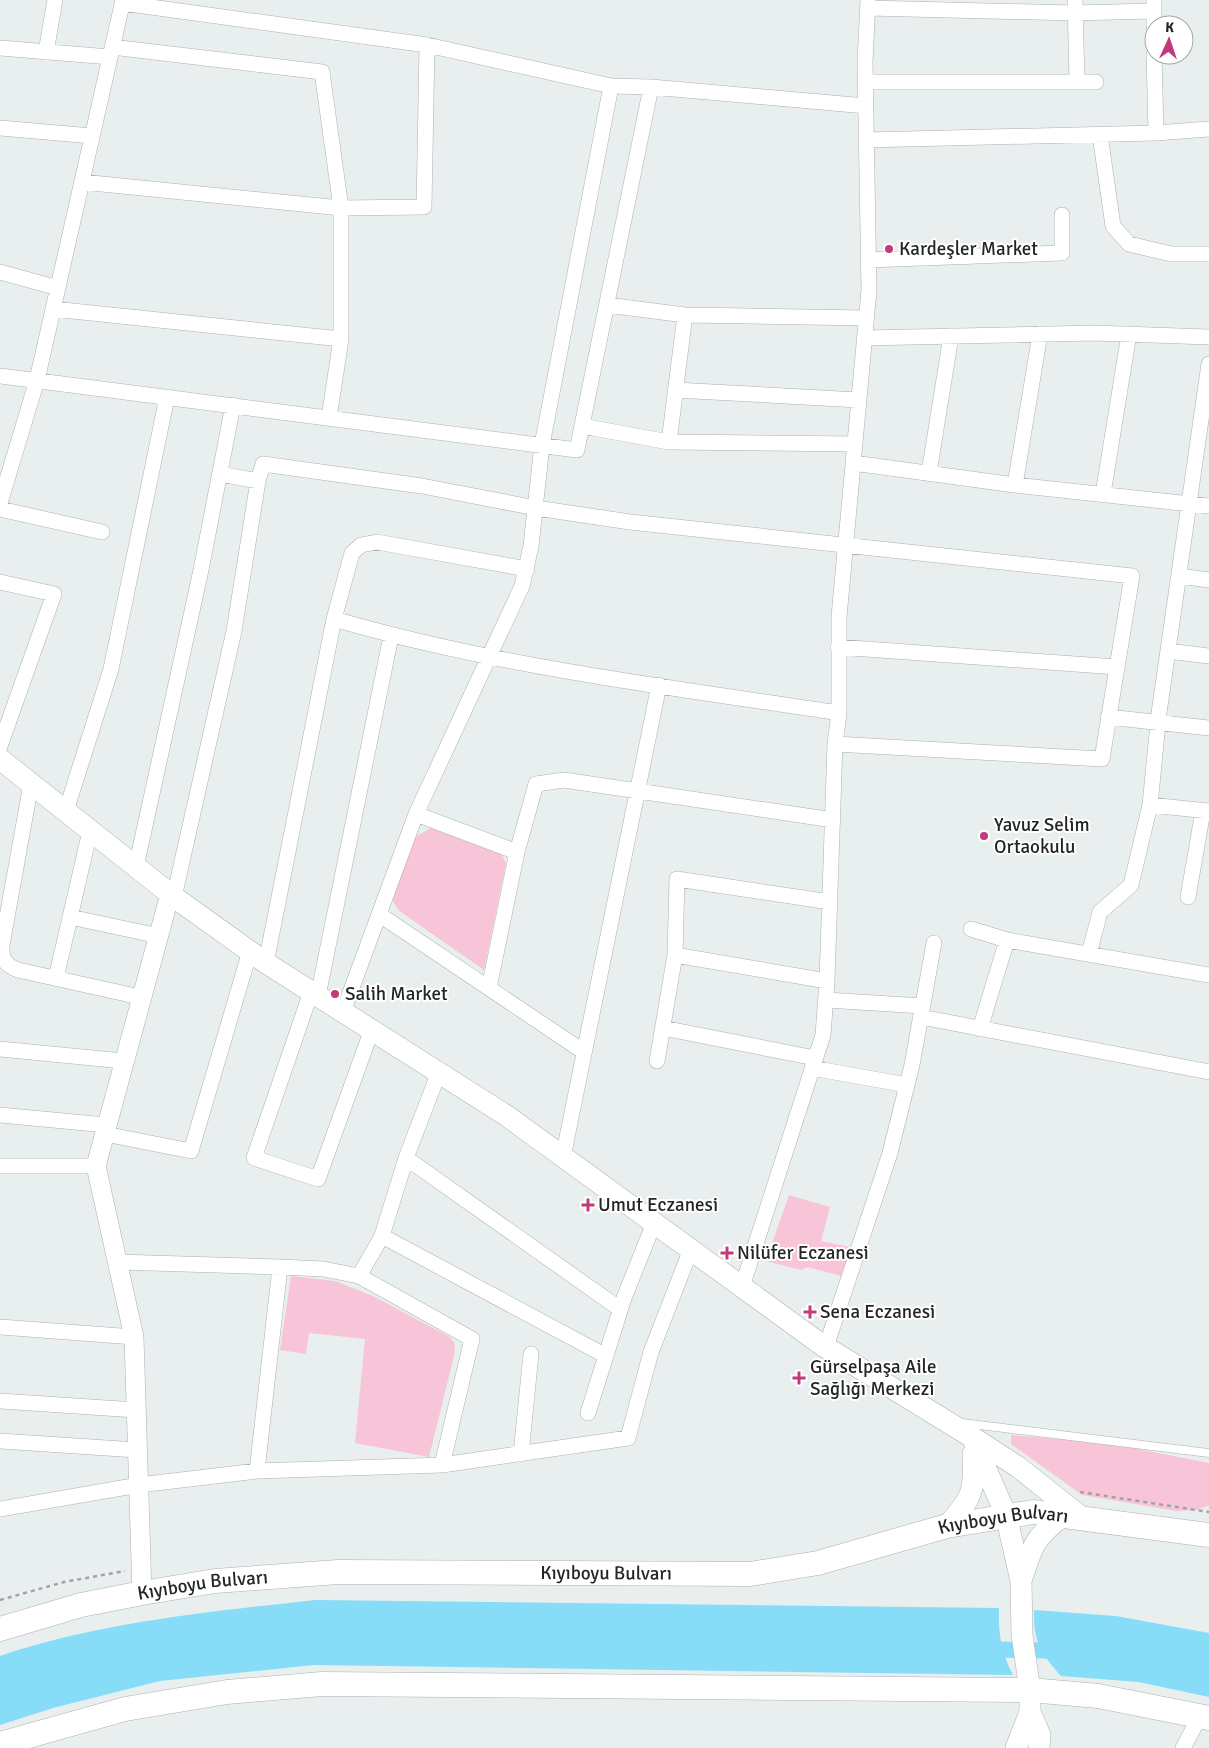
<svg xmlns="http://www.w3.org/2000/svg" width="1209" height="1748" font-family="Signika,sans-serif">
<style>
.green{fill:#f7c5d7}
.water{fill:#87dcf8}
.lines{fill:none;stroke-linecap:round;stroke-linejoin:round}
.canal{stroke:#87dcf8;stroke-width:16}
.service-casing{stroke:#acb0b2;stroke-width:9}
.minor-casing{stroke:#acb0b2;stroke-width:16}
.tertiary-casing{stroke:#acb0b2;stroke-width:20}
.secondary-casing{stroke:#acb0b2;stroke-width:22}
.primary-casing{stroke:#acb0b2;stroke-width:25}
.path{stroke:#a0a3a4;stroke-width:2.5;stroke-dasharray:4 4;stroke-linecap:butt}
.service{stroke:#fff;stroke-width:8}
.minor{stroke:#fff;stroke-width:15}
.tertiary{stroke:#fff;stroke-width:19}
.secondary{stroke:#fff;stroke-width:21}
.primary{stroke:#fff;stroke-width:24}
.poi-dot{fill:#c13a7b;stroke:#fff;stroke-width:2}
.labels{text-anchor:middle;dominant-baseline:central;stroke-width:4;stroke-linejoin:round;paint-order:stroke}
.poi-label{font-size:19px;fill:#232526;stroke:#fff;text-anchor:start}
.street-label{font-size:19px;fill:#232526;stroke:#fff}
</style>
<rect width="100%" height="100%" fill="#e9eeef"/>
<!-- green -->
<path class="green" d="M431,828L501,853L506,863L484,970L398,910L390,896L415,837Z
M789,1195L830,1207L821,1241L859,1249L853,1279L807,1267L801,1270L766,1261Z
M291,1276L335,1281L373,1296L450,1337L455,1344L454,1356L429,1457L355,1443L365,1339L309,1333L306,1354L280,1350Z
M1011,1435L1107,1443L1209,1463V1505L1197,1510L1177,1511L1082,1495L1011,1444Z"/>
<!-- water -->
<path class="water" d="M315,1600L999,1608C998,1633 1001,1652 1013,1675L314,1665L160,1681L53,1708L0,1725V1656C101,1622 209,1612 315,1600Z
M1034,1610L1116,1616L1209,1633V1697L1139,1682L1061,1676C1041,1653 1033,1641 1034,1610Z"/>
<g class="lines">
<!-- canal -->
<path class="canal" d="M980,1649L1063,1651"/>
<defs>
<path id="service" d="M962,1423L1209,1453"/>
<path id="minor" d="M1075,0L1077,82
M1154,0V26
M122,3L427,45L611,86L651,87
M868,8L1074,13L1154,11
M112,47L322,72L341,208L424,207L427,45
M0,48L110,57
M46,52L55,0
M1154,55L1156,133
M865,82H1096
M0,128L92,136
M1100,135L1113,226L1129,244L1171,254H1209
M866,140L1156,133L1209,129
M868,260L1062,253V215
M0,272L58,288
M607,305L685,315L866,318
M53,309L341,339V208L82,182
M864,338L1094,333L1209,337
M0,376L577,450L651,87L866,106
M675,390L859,400
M329,418L341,339
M582,426L669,442L855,444
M669,442L685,315
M853,463L1015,485L1209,506
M929,473L951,336
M258,481L263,464L422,486L536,508L630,522L1132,576L1102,759L835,744
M1015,485L1040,334
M1103,494L1129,334
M0,503L37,380L123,0
M0,509L102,532
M1179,576L1209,580
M0,582L54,594L0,746
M334,619L352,553L361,545L377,542L527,569
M838,647L1117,667
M1168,651L1209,656
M1108,717L1209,728
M31,784L2,945C1,959 5,965 18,970L140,997
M1150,805L1209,811
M66,811L111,669L167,397
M416,814L517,852L536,784L564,780L833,820
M136,867L201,570L233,405
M174,897L234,631L258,481L220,474
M1188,897L1203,811
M380,915L584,1052
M70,917L159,936
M971,929L1007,940L1209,975
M1089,954L1100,912L1131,885L1150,805L1159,713L1209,364
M675,955L677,879L830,902
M266,963L334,619C499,667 669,687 839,713
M56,978L90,831
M489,988L517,852
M311,992L254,1158L318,1179L372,1029
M318,996L391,636
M826,1000L923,1006
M343,1012L416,814L522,586L531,546L542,445L611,86
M921,1017L1209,1072
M663,1028L815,1058
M980,1029L1007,940
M0,1049L123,1061
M657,1061L675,955L827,981
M812,1068L907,1085
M439,1072L406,1158L382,1236L606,1356
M0,1115L106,1125
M105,1134L191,1151L250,951
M563,1157L659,685
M406,1158L620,1309
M0,1166H96
M118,1262L280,1267L323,1269L359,1276L472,1339L442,1465
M359,1276L382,1236
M742,1287L823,1035L827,981L835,744L839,713V617L869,290L865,62L868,0
M0,1327L134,1337
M826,1347L890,1153L912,1065L934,943
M0,1401L136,1410
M588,1413L624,1298L654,1223
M0,1441L137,1450
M521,1454L531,1354
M257,1471L280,1267
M0,1509L139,1485L257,1471L442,1465L628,1438L651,1352L691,1249
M1183,1748L1200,1716"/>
<path id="tertiary" d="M142,1593L134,1337L96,1166L170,894"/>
<path id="secondary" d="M0,759L174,897L266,963L507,1116L822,1345L972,1437L1006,1515L1021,1581L1022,1635L1030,1690V1712L1016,1748
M972,1437L1018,1467L1081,1517
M947,1526C972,1498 975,1492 973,1454
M1021,1581C1032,1547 1034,1537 1063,1516
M1030,1712L1040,1735L1039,1748"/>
<g id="primary">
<path id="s1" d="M0,1629L81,1605L142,1593L215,1581L338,1572L750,1574L818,1563L947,1526L1033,1512L1209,1535"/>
<path d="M0,1744L125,1709L227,1692L322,1684L1030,1690L1098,1696L1209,1718"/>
</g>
</defs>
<!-- service casing -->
<use href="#service" class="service-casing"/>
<!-- minor casing -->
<use href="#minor" class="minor-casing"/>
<!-- tertiary casing -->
<use href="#tertiary" class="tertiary-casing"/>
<!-- secondary casing -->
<use href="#secondary" class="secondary-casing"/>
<!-- primary casing -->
<use href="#primary" class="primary-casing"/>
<!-- path -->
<path class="path" d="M1080,1492L1209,1512
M0,1600L64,1582L125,1571"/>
<!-- service -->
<use href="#service" class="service"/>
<!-- minor -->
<use href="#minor" class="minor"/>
<!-- tertiary -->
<use href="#tertiary" class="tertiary"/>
<!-- secondary -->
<use href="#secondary" class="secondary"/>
<!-- primary -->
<use href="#primary" class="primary"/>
</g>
<!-- markers -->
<g class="poi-dot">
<circle cx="889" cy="249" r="5"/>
<circle cx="984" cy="836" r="5"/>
<circle cx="335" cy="994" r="5"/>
<path d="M585.5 1197.5h5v5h5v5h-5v5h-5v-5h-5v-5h5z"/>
<path d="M724.5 1245.5h5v5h5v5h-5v5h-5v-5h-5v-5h5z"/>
<path d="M807.5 1304.5h5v5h5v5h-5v5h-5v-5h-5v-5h5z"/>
<path d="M796.5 1370.5h5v5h5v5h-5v5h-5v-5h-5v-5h5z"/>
</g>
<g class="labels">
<!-- poi labels -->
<g class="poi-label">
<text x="899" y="249">Kardeşler Market</text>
<text x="994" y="825">Yavuz Selim<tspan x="994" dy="22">Ortaokulu</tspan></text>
<text x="345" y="994">Salih Market</text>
<text x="598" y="1205">Umut Eczanesi</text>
<text x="737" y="1253">Nilüfer Eczanesi</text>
<text x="820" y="1312">Sena Eczanesi</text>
<text x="810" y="1367">Gürselpaşa Aile<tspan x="810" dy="22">Sağlığı Merkezi</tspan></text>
</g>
<!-- street labels -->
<g class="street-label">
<text stroke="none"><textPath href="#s1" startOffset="1016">Kıyıboyu Bulvarı</textPath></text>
<text stroke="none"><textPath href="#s1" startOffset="612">Kıyıboyu Bulvarı</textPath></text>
<text stroke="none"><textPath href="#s1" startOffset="208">Kıyıboyu Bulvarı</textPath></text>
</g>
</g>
<!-- north arrow -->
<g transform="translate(1169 40) rotate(3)"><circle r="24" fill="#ffffff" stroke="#a7a8a8"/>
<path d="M0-4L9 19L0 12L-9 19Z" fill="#c13a7b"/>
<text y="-8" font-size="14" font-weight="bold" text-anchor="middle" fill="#232526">K</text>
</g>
</svg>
